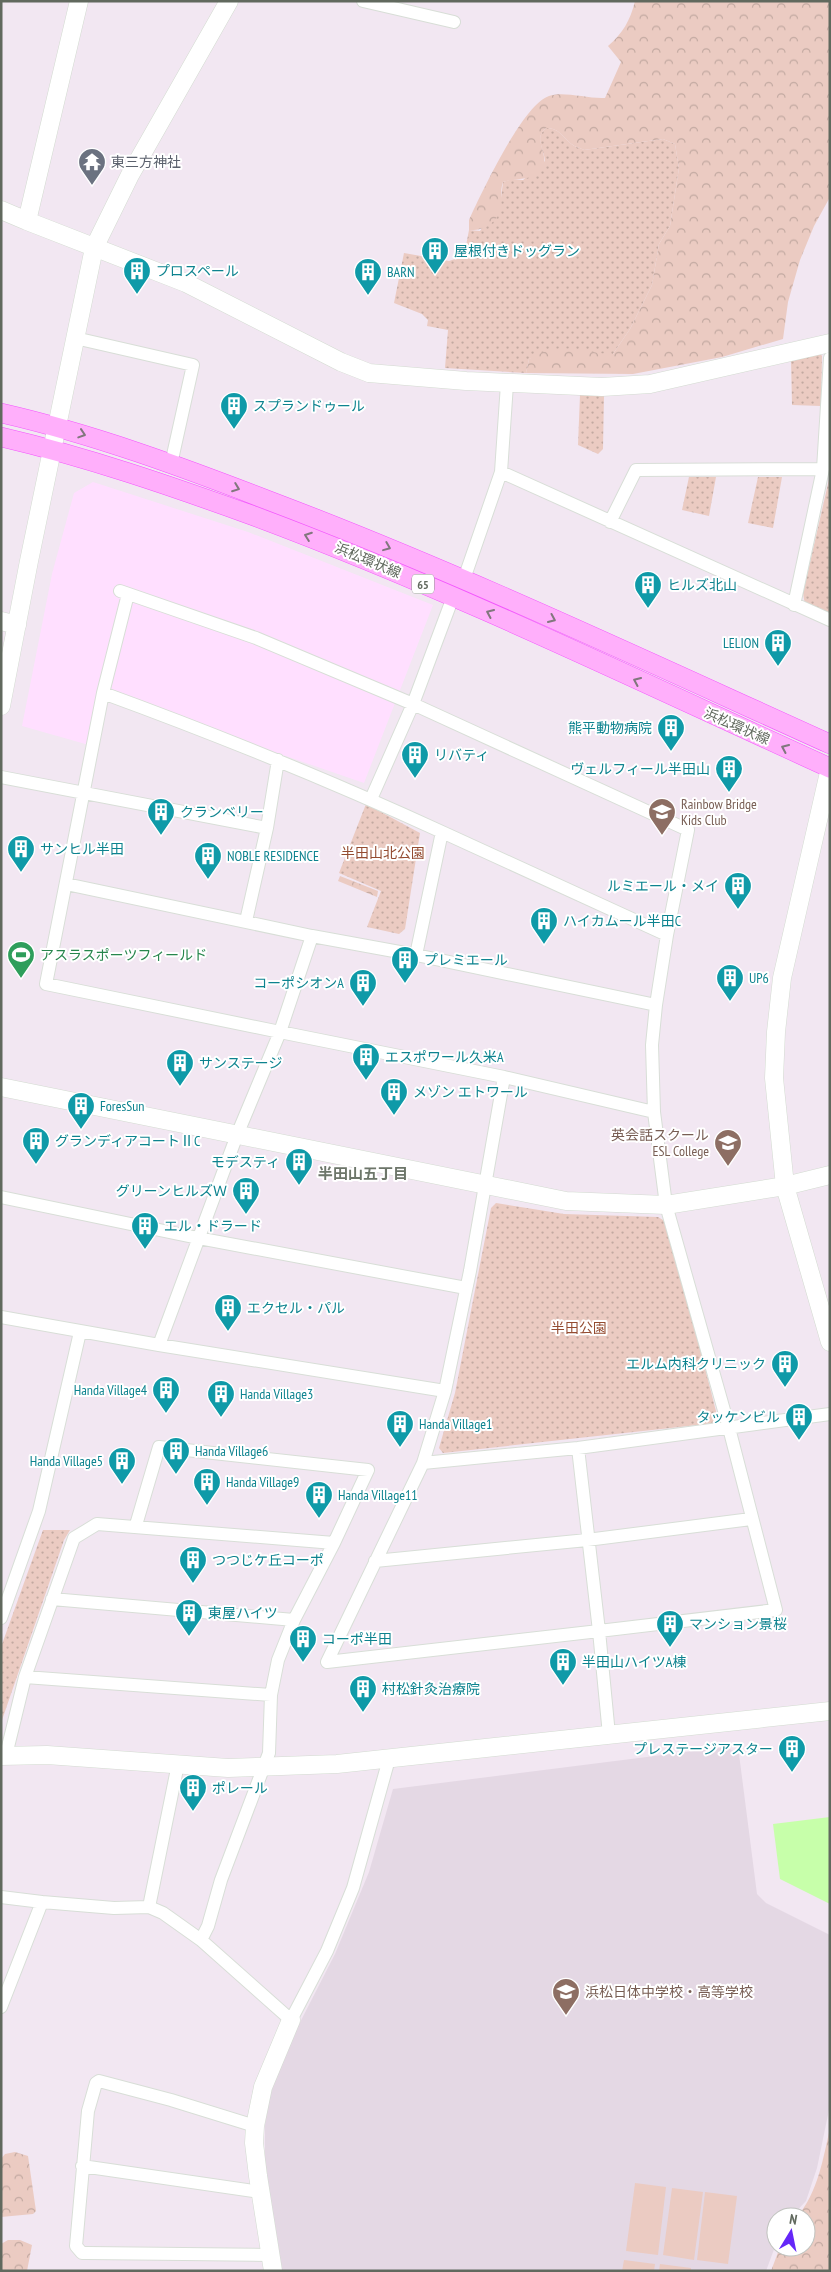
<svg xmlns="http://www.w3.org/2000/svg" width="831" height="2272" font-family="'PT Sans Narrow','Noto Sans JP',sans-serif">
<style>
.commercial{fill:#ffdfff}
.education{fill:#e4d8e4}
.green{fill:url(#green-dots)}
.forest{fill:url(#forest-crowns)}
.pitch{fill:#ebcbc2}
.water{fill:#c7ffaa}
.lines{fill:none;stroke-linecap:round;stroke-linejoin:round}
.street-casing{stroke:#d8ded7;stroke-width:14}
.secondary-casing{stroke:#d3dbd1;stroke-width:19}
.primary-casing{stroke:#f355fd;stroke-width:20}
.street{stroke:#fff;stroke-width:12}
.secondary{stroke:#fff;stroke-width:18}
.primary{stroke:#ffaffb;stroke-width:19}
.oneway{stroke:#81777d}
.labels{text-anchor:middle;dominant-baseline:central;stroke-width:4;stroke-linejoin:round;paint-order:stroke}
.shield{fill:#fff;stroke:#90968e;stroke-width:1}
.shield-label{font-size:12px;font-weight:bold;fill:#61695e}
.worship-label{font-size:14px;fill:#5b616d;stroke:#fff;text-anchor:start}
.culture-label{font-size:14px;fill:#0d838f;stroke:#fff;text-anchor:start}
.street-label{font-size:14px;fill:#61695e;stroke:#fff}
.education-label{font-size:14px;fill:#785e54;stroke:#fff;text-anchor:start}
.park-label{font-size:14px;fill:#944c31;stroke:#fff}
.leisure-label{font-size:14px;fill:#27864d;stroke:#fff;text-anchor:start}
.neighbourhood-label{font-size:15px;font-weight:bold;fill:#6d766a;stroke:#fff}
</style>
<defs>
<pattern id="green-dots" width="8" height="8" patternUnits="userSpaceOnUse" patternTransform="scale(1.25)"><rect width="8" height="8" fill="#ebcbc2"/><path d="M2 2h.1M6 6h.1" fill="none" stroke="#c2a9a1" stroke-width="1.8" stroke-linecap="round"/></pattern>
<pattern id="forest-crowns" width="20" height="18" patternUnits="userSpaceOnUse" patternTransform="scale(1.25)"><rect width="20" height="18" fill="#ebcbc2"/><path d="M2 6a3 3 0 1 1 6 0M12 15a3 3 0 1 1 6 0" fill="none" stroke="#c2a9a1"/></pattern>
</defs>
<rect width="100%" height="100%" fill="#f2e7f2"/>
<!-- commercial -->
<path class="commercial" d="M93,482L248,532L433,605L364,783L100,692L89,745L22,726L52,574L74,493Z"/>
<!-- education -->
<path class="education" d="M726,1747L739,1754L757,1894L766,1903L830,1935V2105L817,2168L806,2201L791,2217H776V2244L766,2271H281L265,2183V2125L271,2079L335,1954L369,1872L393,1789Z"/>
<!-- green -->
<path class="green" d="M546,128C560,128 563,138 573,145C575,147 581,148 584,150L663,139L675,144L679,168L670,226L659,244L652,285L630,329L613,354H596L571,349L529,359L526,373L445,368L448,330L427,326L428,320L422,314L394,303L404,253L449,261L464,256L469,230L480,231L501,198L503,182L512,179L523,180L545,161C544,148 534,138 546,128Z
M819,352L822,356L821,406L792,405L791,359Z
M580,395H604L603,449L598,454L578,445Z
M830,475V615L805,605L803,593Z
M689,477H716L709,516L682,510Z
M758,477H782L773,528L748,523Z
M366,804L420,833L405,929L399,934L367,927L381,891L339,873Z
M496,1203L564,1214L658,1217L668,1223L718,1419L716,1423L443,1453L439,1448L455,1393L491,1208Z
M43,1530H70L64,1540L1,1723V1647Z"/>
<!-- forest -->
<path class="forest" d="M635,1H830V197L814,226L800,260L788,302L783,339L722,357L633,374L526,373L529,359C536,356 543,351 551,350C571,345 592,354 613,354L630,329L652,285L659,244L670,226L679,168L675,144L663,139L584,150C581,148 575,147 573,145C563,138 560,128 546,128C532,140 549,151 543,169C530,182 518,177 503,182C500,190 502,198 501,206C499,222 484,231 469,230V220C481,194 523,104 549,96C563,91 588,99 605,98L621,62L608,46C623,33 630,21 635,1Z
M340,876L378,891L377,897L338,881Z
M830,2128V2271H771L780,2247H806V2217H797C818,2192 823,2159 830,2128Z
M15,2152L28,2156L36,2211L33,2214L1,2217V2159L5,2154Z
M8,2240H20L32,2245L27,2271H1V2244Z"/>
<!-- pitch -->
<path class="pitch" d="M635,2183L666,2187L658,2255L626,2251Z
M672,2188L703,2192L694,2260L663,2255Z
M705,2192L737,2196L728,2264L697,2260Z
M624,2260L655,2264L654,2271H622Z
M660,2264L691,2268V2271H659Z"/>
<!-- water -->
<path class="water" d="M830,1817V1904L780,1879L773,1824Z"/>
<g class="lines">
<defs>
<path id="street" d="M363,1L454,22
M75,338L193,365L171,464
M501,472L830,620
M610,522L636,470L823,469
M464,579L501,472L507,384
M120,591L256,638L413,704L688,830L667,935
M794,605L823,469L830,358
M103,693C218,735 331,781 442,832L416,955L312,936
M1,777L267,828
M371,799L413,704L453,597
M442,832L667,935L656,1005
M66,884L312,936L280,1032L46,984L103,693L128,594
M246,921L267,828L278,760
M504,1077L470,1271L445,1391L423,1463L327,1662L599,1631L578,1448
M1,1197L198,1238L466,1288
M1,1317L159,1345L445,1391
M159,1345L237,1135L280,1032L504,1077L654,1112L652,1045L656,1005L416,955
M423,1463L578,1448L830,1414
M136,1525L159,1447L368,1470L334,1543
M375,1561L587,1540L751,1519
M52,1599L294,1620
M1,1618L39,1511L80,1332
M25,1677L271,1695
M609,1735L599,1631L776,1610L729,1428L666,1205L654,1112
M6,1755L25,1677L74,1538L97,1524L334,1543L294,1620L278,1660L271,1695L269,1753L221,1880L208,1926L201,1940
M1,1897L42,1902L1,2007
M42,1902L114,1908L149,1907L163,1913L201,1940L291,2020L327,1951L353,1888L389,1759
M149,1907L178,1764
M255,2126L171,2100L99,2081L96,2083L88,2111L76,2246L82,2253H87L269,2255
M82,2166L260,2192"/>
<path id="secondary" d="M79,1L27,221L186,283L341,362L369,373L466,381L602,387L650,384L830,343
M1,210L27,221
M1,621L17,625
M1,706L29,561L94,248L130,175L229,1
M830,768L782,978L776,1032L774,1078L785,1186L830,1175
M1,1087L566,1201L666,1205L785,1186L830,1342
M1,1756L47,1755L228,1768L337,1764L830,1711
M273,2271L258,2176L254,2143L255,2126L263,2087L291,2020"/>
<path id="primary" d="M1,413C93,434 182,467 270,501C460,573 644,660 830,744
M1,437C87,457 171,486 254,516C450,589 639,681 830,768"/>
</defs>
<!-- street casing -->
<use href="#street" class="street-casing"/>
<!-- secondary casing -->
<use href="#secondary" class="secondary-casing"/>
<!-- primary casing -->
<use href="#primary" class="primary-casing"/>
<!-- street -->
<use href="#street" class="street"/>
<!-- secondary -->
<use href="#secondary" class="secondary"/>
<!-- primary -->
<use href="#primary" class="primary"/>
</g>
<!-- one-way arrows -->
<defs><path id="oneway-chevron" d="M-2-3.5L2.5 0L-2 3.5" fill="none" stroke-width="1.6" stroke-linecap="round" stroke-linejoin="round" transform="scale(1.25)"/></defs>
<g class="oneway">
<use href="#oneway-chevron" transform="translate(82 434) rotate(18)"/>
<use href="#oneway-chevron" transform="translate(236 488) rotate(21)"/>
<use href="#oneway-chevron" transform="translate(308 536) rotate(-160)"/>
<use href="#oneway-chevron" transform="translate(387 547) rotate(22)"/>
<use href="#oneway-chevron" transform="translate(490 613) rotate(-156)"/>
<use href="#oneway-chevron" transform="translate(552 619) rotate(24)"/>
<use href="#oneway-chevron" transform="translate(637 681) rotate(-156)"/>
<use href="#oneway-chevron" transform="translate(785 748) rotate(-156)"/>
</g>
<!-- icons -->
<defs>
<symbol id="temple-pin" viewBox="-11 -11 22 30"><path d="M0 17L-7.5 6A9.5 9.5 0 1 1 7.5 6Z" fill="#6b7280" stroke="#fff"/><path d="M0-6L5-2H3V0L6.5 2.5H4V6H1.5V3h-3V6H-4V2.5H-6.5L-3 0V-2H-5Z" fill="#fff"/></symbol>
<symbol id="building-pin" viewBox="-11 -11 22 30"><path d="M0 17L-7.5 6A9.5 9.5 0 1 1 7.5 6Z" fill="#0f9aa8" stroke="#fff"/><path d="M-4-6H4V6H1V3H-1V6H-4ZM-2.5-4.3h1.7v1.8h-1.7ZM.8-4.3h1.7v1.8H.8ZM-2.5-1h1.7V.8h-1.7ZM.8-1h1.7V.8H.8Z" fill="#fff"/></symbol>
<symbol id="school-pin" viewBox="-11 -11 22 30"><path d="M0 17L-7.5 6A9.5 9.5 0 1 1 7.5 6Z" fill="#8d6e63" stroke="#fff"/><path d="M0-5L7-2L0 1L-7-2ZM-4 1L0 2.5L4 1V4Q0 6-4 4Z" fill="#fff"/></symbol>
<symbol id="stadium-pin" viewBox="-11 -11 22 30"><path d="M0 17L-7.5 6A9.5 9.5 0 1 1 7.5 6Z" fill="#2e9e5b" stroke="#fff"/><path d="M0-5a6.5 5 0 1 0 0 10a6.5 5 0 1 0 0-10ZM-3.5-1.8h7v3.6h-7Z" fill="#fff"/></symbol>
</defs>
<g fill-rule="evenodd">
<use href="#temple-pin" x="76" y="146" width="32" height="43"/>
<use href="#building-pin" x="419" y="235" width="32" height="43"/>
<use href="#building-pin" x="121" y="255" width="32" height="43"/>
<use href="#building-pin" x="352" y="256" width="32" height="43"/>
<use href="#building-pin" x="218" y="390" width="32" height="43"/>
<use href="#building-pin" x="632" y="569" width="32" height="43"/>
<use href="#building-pin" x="762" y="627" width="32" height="43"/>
<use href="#building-pin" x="655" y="712" width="32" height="43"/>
<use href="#building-pin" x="399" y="739" width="32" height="43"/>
<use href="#building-pin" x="713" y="753" width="32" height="43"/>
<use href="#building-pin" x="145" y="796" width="32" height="43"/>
<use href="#school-pin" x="646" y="796" width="32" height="43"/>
<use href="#building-pin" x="5" y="833" width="32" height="43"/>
<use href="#building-pin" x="192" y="840" width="32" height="43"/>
<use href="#building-pin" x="722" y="870" width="32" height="43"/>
<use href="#building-pin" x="528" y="905" width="32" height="43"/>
<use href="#stadium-pin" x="5" y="939" width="32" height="43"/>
<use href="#building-pin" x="389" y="944" width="32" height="43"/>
<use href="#building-pin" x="714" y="962" width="32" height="43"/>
<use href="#building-pin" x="347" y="967" width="32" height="43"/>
<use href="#building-pin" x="350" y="1041" width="32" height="43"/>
<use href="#building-pin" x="164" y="1047" width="32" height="43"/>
<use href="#building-pin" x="378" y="1076" width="32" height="43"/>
<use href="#building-pin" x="65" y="1090" width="32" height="43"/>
<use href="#building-pin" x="20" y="1125" width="32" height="43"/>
<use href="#school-pin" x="712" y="1127" width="32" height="43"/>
<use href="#building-pin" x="283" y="1146" width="32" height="43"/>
<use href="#building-pin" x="230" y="1175" width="32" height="43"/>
<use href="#building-pin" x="129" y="1210" width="32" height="43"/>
<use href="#building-pin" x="212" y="1292" width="32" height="43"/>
<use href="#building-pin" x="769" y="1348" width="32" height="43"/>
<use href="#building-pin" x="150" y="1374" width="32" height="43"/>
<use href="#building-pin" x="205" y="1378" width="32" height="43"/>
<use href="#building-pin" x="783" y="1401" width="32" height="43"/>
<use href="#building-pin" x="384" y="1408" width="32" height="43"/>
<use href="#building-pin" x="160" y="1435" width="32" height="43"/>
<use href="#building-pin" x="106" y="1445" width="32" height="43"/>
<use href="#building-pin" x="191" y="1466" width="32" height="43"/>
<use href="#building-pin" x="303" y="1479" width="32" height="43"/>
<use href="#building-pin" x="177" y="1544" width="32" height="43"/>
<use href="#building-pin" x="173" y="1597" width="32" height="43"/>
<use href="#building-pin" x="654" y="1608" width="32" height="43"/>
<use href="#building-pin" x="287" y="1623" width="32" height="43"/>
<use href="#building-pin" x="547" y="1646" width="32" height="43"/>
<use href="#building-pin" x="347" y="1673" width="32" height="43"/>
<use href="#building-pin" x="776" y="1733" width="32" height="43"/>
<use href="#building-pin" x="177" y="1772" width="32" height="43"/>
<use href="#school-pin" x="550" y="1976" width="32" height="43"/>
</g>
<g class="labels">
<!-- shield labels -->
<rect class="shield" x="412" y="574.5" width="22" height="19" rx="4"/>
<g class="shield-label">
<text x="423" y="584">65</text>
</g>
<!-- worship labels -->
<g class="worship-label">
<text x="111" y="162">東三方神社</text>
</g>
<!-- culture labels -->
<g class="culture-label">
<text x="454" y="251">屋根付きドッグラン</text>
<text x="156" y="271">プロスペール</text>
<text x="387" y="272">BARN</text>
<text x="253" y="406">スプランドゥール</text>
<text x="667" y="585">ヒルズ北山</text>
<text x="759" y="643" text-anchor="end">LELION</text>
<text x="652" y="728" text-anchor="end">熊平動物病院</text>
<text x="434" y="755">リバティ</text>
<text x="710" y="769" text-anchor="end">ヴェルフィール半田山</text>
<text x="180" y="812">クランベリー</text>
<text x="40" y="849">サンヒル半田</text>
<text x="227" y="856">NOBLE RESIDENCE</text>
<text x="719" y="886" text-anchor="end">ルミエール・メイ</text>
<text x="563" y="921">ハイカムール半田C</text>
<text x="424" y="960">プレミエール</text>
<text x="749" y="978">UP6</text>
<text x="344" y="983" text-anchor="end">コーポシオンA</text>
<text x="385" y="1057">エスポワール久米A</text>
<text x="199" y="1063">サンステージ</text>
<text x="413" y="1092">メゾン エトワール</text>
<text x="100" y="1106">ForesSun</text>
<text x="55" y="1141">グランディアコートⅡC</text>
<text x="280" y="1162" text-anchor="end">モデスティ</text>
<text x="227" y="1191" text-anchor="end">グリーンヒルズＷ</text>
<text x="164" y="1226">エル・ドラード</text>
<text x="247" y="1308">エクセル・パル</text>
<text x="766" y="1364" text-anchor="end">エルム内科クリニック</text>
<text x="147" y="1390" text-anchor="end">Handa Village4</text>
<text x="240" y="1394">Handa Village3</text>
<text x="780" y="1417" text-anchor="end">タッケンビル</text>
<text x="419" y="1424">Handa Village1</text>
<text x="195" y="1451">Handa Village6</text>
<text x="103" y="1461" text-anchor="end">Handa Village5</text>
<text x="226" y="1482">Handa Village9</text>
<text x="338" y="1495">Handa Village11</text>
<text x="212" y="1560">つつじケ丘コーポ</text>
<text x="208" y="1613">東屋ハイツ</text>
<text x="689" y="1624">マンション景桜</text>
<text x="322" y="1639">コーポ半田</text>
<text x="582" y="1662">半田山ハイツA棟</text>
<text x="382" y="1689">村松針灸治療院</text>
<text x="773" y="1749" text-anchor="end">プレステージアスター</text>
<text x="212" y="1788">ポレール</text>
</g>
<!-- street labels -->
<g class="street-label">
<text transform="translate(368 560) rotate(23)">浜松環状線</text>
<text transform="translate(737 726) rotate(24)">浜松環状線</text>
</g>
<!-- education labels -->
<g class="education-label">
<text x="681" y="804">Rainbow Bridge<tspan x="681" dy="16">Kids Club</tspan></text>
<text x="709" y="1135" text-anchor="end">英会話スクール<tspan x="709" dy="16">ESL College</tspan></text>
<text x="585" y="1992">浜松日体中学校・高等学校</text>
</g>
<!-- park labels -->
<g class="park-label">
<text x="383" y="853">半田山北公園</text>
<text x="579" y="1328">半田公園</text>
</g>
<!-- leisure labels -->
<g class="leisure-label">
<text x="40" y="955">アスラスポーツフィールド</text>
</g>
<!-- neighbourhood labels -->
<g class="neighbourhood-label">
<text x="363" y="1173">半田山五丁目</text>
</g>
</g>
<!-- border -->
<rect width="831" height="2272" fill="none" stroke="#61695e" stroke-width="5"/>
<!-- north arrow -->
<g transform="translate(791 2232) rotate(10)"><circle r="24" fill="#ffffff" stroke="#c0c3bf"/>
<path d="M0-4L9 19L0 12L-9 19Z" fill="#6527f8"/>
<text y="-8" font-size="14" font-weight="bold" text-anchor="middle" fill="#61695e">N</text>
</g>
</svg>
